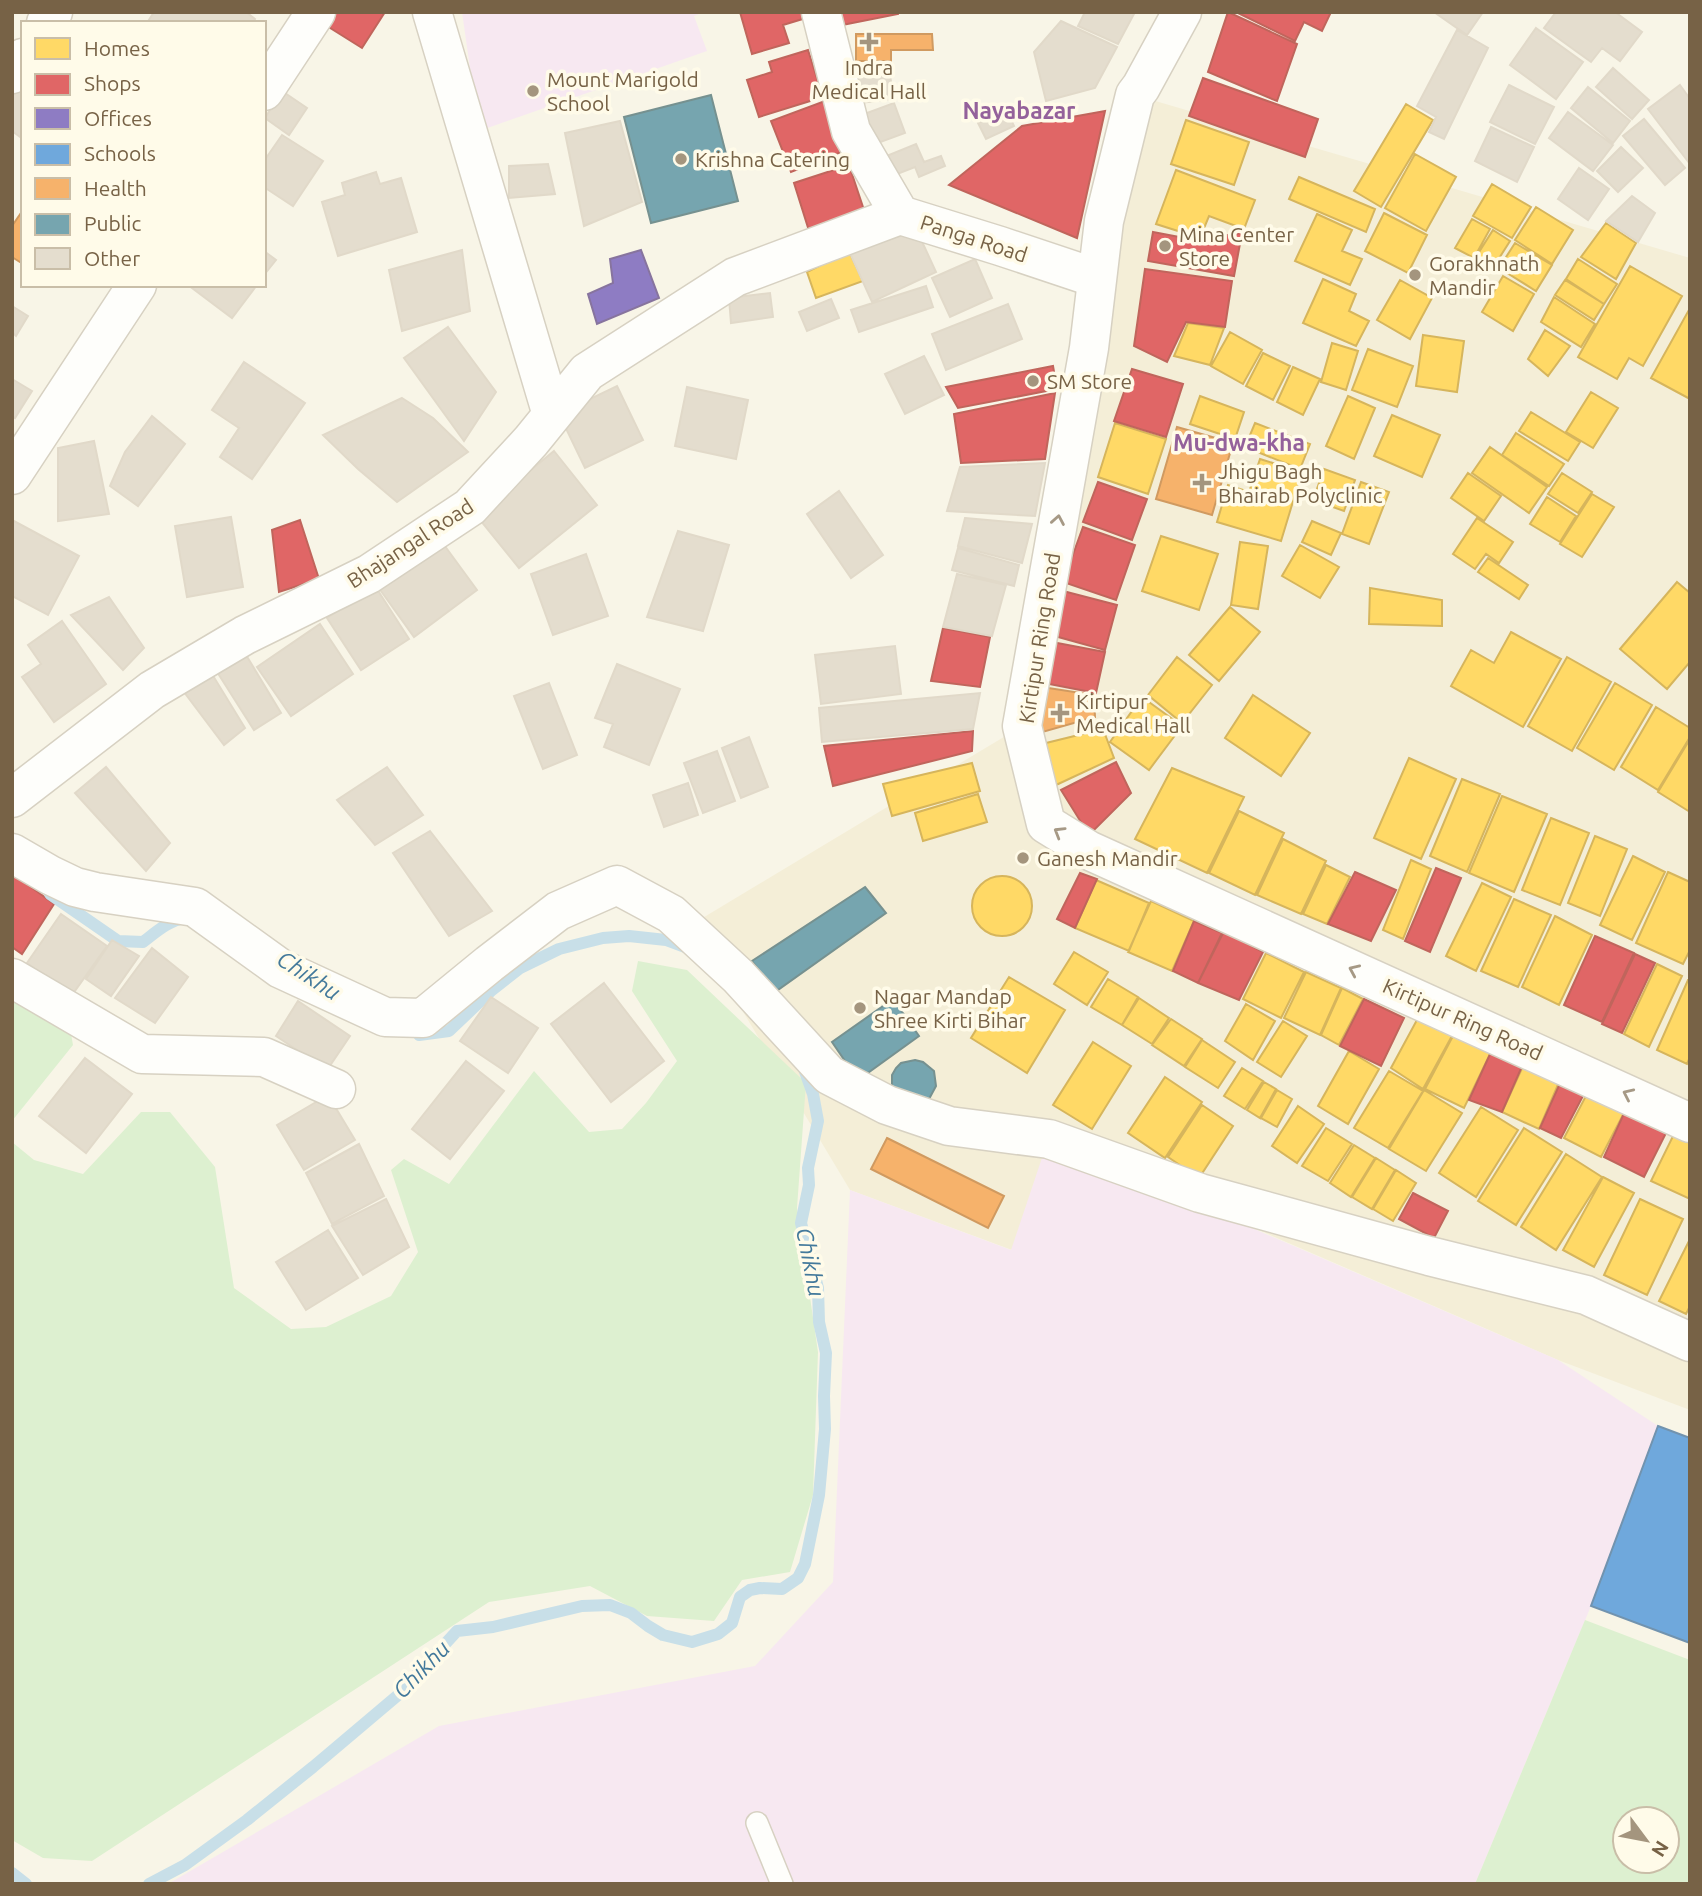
<svg xmlns="http://www.w3.org/2000/svg" width="1702" height="1896" font-family="Ubuntu,sans-serif">
<style>
.residential{fill:#f4eed7}
.education{fill:#f7e8f1}
.green{fill:#ddf0d0;fill-rule:evenodd}
.homes{fill:#ffd966;stroke:#d6b55c;stroke-width:2}
.shops{fill:#e06666;stroke:#c0655c;stroke-width:2}
.offices{fill:#8e7cc3;stroke:#87749e;stroke-width:2}
.schools{fill:#6fa8dc;stroke:#7193af;stroke-width:2}
.health{fill:#f6b26b;stroke:#d09a60;stroke-width:2}
.public{fill:#76a5af;stroke:#769190;stroke-width:2}
.lines{fill:none;stroke-linecap:round;stroke-linejoin:round}
.stream{stroke:#c8dfe8;stroke-width:12}
.building{fill:#e4ddce;stroke:#e1d9c9;stroke-width:2}
.service-casing{stroke:#d7d1c2;stroke-width:24}
.minor-casing{stroke:#d7d1c2;stroke-width:41}
.tertiary-casing{stroke:#d7d1c2;stroke-width:41}
.service{stroke:#fefefb;stroke-width:21}
.minor{stroke:#fefefb;stroke-width:38}
.tertiary{stroke:#fefefb;stroke-width:38}
.oneway{stroke:#a69985}
.poi-dot{fill:#a4957e;stroke:#fffbe9;stroke-width:2.5}
.labels{text-anchor:middle;dominant-baseline:central;stroke-width:7;stroke-linejoin:round;paint-order:stroke}
.poi-label{font-size:21px;fill:#776246;stroke:#fffbe9;text-anchor:start}
.street-label{font-size:21px;fill:#776246;stroke:#fffbe9}
.neighbourhood-label{font-size:23px;font-weight:bold;fill:#94619b;stroke:#fffbe9}
.water-label{font-size:23px;font-style:italic;fill:#43799b;stroke:#fffbe9}
</style>
<rect width="100%" height="100%" fill="#f8f5e7"/>
<!-- residential -->
<path class="residential" d="M1135,95L1690,258V1410L1558,1360L1049,1139L1012,1250L850,1190L709,955L666,940L1022,726Z"/>
<!-- education -->
<path class="education" d="M462,12H704L694,16L707,51L479,131Z
M1048,1140L1558,1360L1658,1426L1591,1606L1475,1884H168L439,1726L755,1666L833,1582L850,1190L1011,1250Z"/>
<!-- green -->
<path class="green" d="M638,961L687,970L806,1083L797,1208L818,1352L813,1495L790,1572L742,1580L714,1621L647,1616L590,1586L489,1602L92,1861L43,1858L12,1840V1142L34,1160L83,1174L141,1112H170L215,1167L234,1288L291,1329L326,1327L391,1296L418,1252L391,1170L404,1159L449,1184L534,1071L589,1132L622,1129L646,1103L677,1061L632,991Z
M12,994L70,1028L73,1045L12,1121Z
M1585,1620L1690,1660V1884H1475ZM1625,1819H1667V1861H1625Z"/>
<!-- homes -->
<path class="homes" d="M1406,104L1433,120L1381,207L1354,191Z
M1186,120L1249,142L1234,185L1171,164Z
M1415,154L1456,177L1426,231L1385,208Z
M1176,170L1255,200L1244,229L1209,216L1200,238L1156,224Z
M1299,177L1375,209L1366,232L1289,199Z
M1492,184L1531,207L1512,238L1473,216Z
M1536,207L1573,230L1552,264L1515,240Z
M1384,213L1427,235L1408,273L1365,251Z
M1317,214L1352,230L1342,251L1362,259L1350,285L1295,261Z
M1472,219L1490,229L1474,258L1455,248Z
M1606,223L1636,243L1616,279L1581,257Z
M1493,230L1510,241L1491,271L1474,260Z
M1515,243L1552,265L1536,291L1499,268Z
M849,251L863,281L816,298L807,272Z
M1578,259L1617,284L1604,304L1566,279Z
M1630,266L1682,296L1643,366L1629,358L1617,379L1578,357Z
M1503,276L1534,294L1513,331L1482,312Z
M1323,279L1356,294L1349,311L1369,321L1356,346L1303,323Z
M1400,280L1432,298L1410,339L1377,320Z
M1565,280L1604,304L1594,320L1555,295Z
M1554,297L1595,324L1581,347L1541,322Z
M1690,308V399L1651,378Z
M1188,323L1224,328L1210,365L1174,356Z
M1545,330L1570,346L1548,376L1528,359Z
M1230,332L1262,350L1243,384L1211,366Z
M1423,335L1464,341L1457,392L1416,386Z
M1332,343L1358,351L1346,390L1321,382Z
M1368,349L1413,366L1397,407L1352,390Z
M1263,353L1290,366L1273,400L1246,386Z
M1293,367L1320,379L1303,415L1277,402Z
M1591,392L1618,408L1593,448L1566,432Z
M1200,396L1244,412L1235,439L1190,424Z
M1348,396L1375,408L1354,459L1326,446Z
M1531,412L1580,442L1568,461L1519,431Z
M1392,415L1440,435L1422,477L1374,456Z
M1115,423L1166,439L1148,494L1098,477Z
M1255,423L1310,444L1300,469L1245,447Z
M1516,433L1564,464L1549,486L1502,455Z
M1490,447L1547,487L1529,513L1472,473Z
M1260,459L1302,472L1281,541L1217,522L1228,485L1249,492Z
M1324,469L1355,480L1344,511L1313,500Z
M1468,473L1501,496L1484,521L1451,498Z
M1562,473L1592,492L1578,513L1548,494Z
M1361,482L1389,492L1369,544L1342,534Z
M1592,494L1614,507L1582,557L1560,544Z
M1547,497L1576,516L1560,542L1530,524Z
M1477,518L1513,542L1499,563L1486,554L1475,569L1453,554Z
M1312,521L1341,533L1331,555L1302,542Z
M1161,536L1218,554L1199,610L1142,591Z
M1240,542L1268,546L1258,609L1231,605Z
M1300,545L1339,567L1320,598L1282,576Z
M1488,558L1528,585L1519,599L1478,572Z
M1677,582L1690,593V662L1667,689L1620,649Z
M1370,588L1442,600V626L1369,624Z
M1230,607L1260,632L1219,681L1189,655Z
M1511,632L1561,659L1523,727L1451,686L1471,650L1494,663Z
M1177,657L1212,685L1182,723L1148,695Z
M1567,657L1611,682L1572,751L1528,726Z
M1615,683L1652,705L1614,770L1577,748Z
M1253,695L1310,733L1281,776L1225,738Z
M1142,697L1182,726L1149,770L1110,742Z
M1656,707L1690,728V737L1658,790L1621,767Z
M1103,729L1114,758L1056,785L1042,744Z
M1690,739V812L1658,792Z
M1409,758L1456,779L1421,859L1374,838Z
M972,763L980,791L892,816L883,784Z
M1172,768L1244,797L1207,873L1135,839Z
M1462,779L1500,794L1467,872L1430,856Z
M978,794L987,822L923,841L915,813Z
M1502,796L1547,814L1514,892L1469,873Z
M1239,811L1284,833L1255,895L1209,873Z
M1551,818L1589,833L1560,905L1522,890Z
M1595,836L1627,849L1600,916L1568,903Z
M1283,839L1326,861L1301,914L1257,895Z
M1633,856L1665,872L1632,940L1600,925Z
M1411,860L1431,869L1403,939L1383,930Z
M1326,865L1350,877L1327,924L1303,914Z
M1668,872L1690,882V950L1683,964L1636,943Z
M972 906a30 30 0 1 1 60 0a30 30 0 1 1-60 0Z
M1096,880L1149,903L1129,951L1075,928Z
M1482,883L1511,897L1476,971L1446,956Z
M1514,899L1551,915L1518,987L1481,971Z
M1151,901L1194,921L1172,971L1128,952Z
M1555,916L1592,935L1559,1005L1522,987Z
M1074,952L1108,972L1087,1005L1054,984Z
M1266,953L1304,972L1281,1018L1243,999Z
M1657,964L1682,976L1649,1047L1624,1034Z
M1306,972L1341,988L1320,1035L1284,1018Z
M1009,977L1065,1010L1027,1073L971,1038Z
M1108,979L1138,997L1122,1025L1091,1007Z
M1688,980H1690V1057L1687,1064L1657,1050Z
M1342,988L1363,999L1339,1045L1321,1035Z
M1139,998L1169,1018L1152,1044L1122,1025Z
M1246,1004L1275,1021L1253,1060L1225,1041Z
M1418,1018L1453,1034L1423,1089L1391,1068Z
M1171,1019L1202,1039L1184,1066L1152,1045Z
M1283,1021L1307,1036L1281,1077L1257,1062Z
M1454,1034L1491,1052L1464,1108L1425,1089Z
M1202,1040L1235,1062L1218,1088L1185,1067Z
M1093,1042L1131,1066L1092,1129L1053,1105Z
M1349,1051L1379,1069L1348,1124L1318,1106Z
M1524,1064L1560,1080L1539,1129L1502,1112Z
M1242,1068L1263,1081L1245,1109L1224,1096Z
M1389,1071L1423,1091L1388,1148L1354,1128Z
M1165,1077L1202,1102L1165,1158L1128,1133Z
M1264,1082L1276,1089L1260,1118L1247,1110Z
M1277,1090L1292,1099L1277,1127L1261,1118Z
M1424,1090L1462,1113L1426,1171L1389,1149Z
M1589,1090L1626,1109L1601,1157L1564,1138Z
M1202,1105L1233,1126L1199,1178L1168,1157Z
M1298,1106L1324,1124L1297,1163L1272,1146Z
M1481,1107L1518,1130L1476,1197L1439,1173Z
M1326,1128L1352,1144L1328,1181L1302,1166Z
M1524,1128L1562,1152L1516,1225L1478,1201Z
M1675,1132L1690,1139V1199L1651,1181Z
M1354,1145L1375,1158L1351,1197L1330,1183Z
M1566,1154L1602,1177L1556,1250L1521,1227Z
M1376,1158L1395,1170L1372,1209L1352,1197Z
M1396,1170L1416,1183L1393,1221L1373,1209Z
M1603,1177L1634,1193L1594,1267L1563,1250Z
M1640,1199L1683,1219L1647,1295L1604,1275Z
M1690,1239V1306L1686,1314L1659,1301Z"/>
<!-- shops -->
<path class="shops" d="M336,12H385L362,48L327,26Z
M740,12H805L806,18L783,25L789,43L752,54Z
M839,12H898V14L842,25Z
M1228,12L1297,44L1277,101L1208,72Z
M1236,12H1331L1322,31L1304,22L1295,41Z
M808,50L823,97L759,117L747,80L772,72L769,62Z
M1203,78L1318,119L1305,157L1189,116Z
M825,101L844,151L791,172L771,121Z
M1105,111L1077,238L949,185L1022,126Z
M849,165L866,216L810,234L794,183Z
M1153,232L1195,240L1242,233L1234,276L1148,261Z
M1145,269L1232,281L1225,327L1186,322L1167,362L1134,346Z
M1053,366L1057,389L958,408L946,387Z
M1132,369L1183,384L1166,437L1114,421Z
M1055,393L1045,459L961,463L954,414Z
M1098,482L1147,499L1132,540L1083,522Z
M300,520L319,579L279,592L272,530Z
M1083,527L1135,545L1116,600L1063,582Z
M1063,591L1117,605L1105,650L1051,635Z
M943,628L990,637L980,687L931,681Z
M1052,642L1105,652L1096,693L1044,683Z
M973,731L972,751L833,786L824,746Z
M1116,762L1131,793L1089,835L1061,790Z
M1436,868L1461,878L1430,952L1405,941Z
M1355,872L1396,890L1371,941L1328,924Z
M12,873L54,904L22,954L12,947Z
M1080,873L1097,879L1075,928L1057,919Z
M1194,921L1222,933L1198,983L1173,971Z
M1224,931L1263,952L1239,1000L1198,983Z
M1595,936L1634,953L1602,1022L1564,1005Z
M1635,954L1655,963L1622,1033L1602,1024Z
M1364,999L1404,1018L1381,1066L1340,1046Z
M1491,1052L1523,1064L1502,1112L1469,1100Z
M1561,1081L1585,1092L1561,1138L1540,1128Z
M1626,1109L1668,1129L1644,1177L1604,1157Z
M1413,1193L1448,1211L1434,1238L1399,1219Z"/>
<!-- offices -->
<path class="offices" d="M641,250L659,298L597,324L588,294L613,283L610,259Z"/>
<!-- schools -->
<path class="schools" d="M1658,1426L1690,1438V1643L1591,1606Z"/>
<!-- health -->
<path class="health" d="M856,34H932L933,50H891V61H856Z
M23,210V264L12,257V226Z
M1177,427L1233,443L1212,515L1156,499Z
M1042,687L1094,695L1095,717L1039,733Z
M887,1138L1004,1196L988,1228L871,1169Z"/>
<!-- public -->
<path class="public" d="M711,95L738,201L651,223L624,117Z
M865,887L886,913L775,992L752,961Z
M893,999L919,1036L858,1080L832,1042Z
M915,1060L923,1062L934,1071L936,1086L929,1099L892,1090V1075L896,1068L901,1063Z"/>
<g class="lines">
<!-- stream -->
<path class="stream" d="M50,894L118,941L143,942C155,933 169,920 185,918
M419,1035L449,1031L492,990L520,968L559,949L603,938L629,936L666,940L690,949
M12,1873L26,1884
M149,1884L185,1865L247,1820L313,1767L397,1696L457,1631L493,1627L582,1606L610,1605L631,1613L648,1626L663,1635L692,1642L718,1634L732,1623L740,1597L750,1590L760,1588L782,1589L798,1578L805,1564L819,1495L825,1429L824,1396L826,1353L819,1322L818,1288L801,1223L809,1185L808,1168L818,1121L813,1094L803,1066"/>
</g>
<!-- building -->
<path class="building" d="M154,12H246L255,19L253,23H147Z
M1085,12H1135L1118,44L1078,26Z
M1434,12H1483L1467,35Z
M1556,12H1615L1642,32L1620,61L1602,48L1591,62L1544,28Z
M1061,21L1117,47L1095,88L1046,101L1034,52Z
M1536,28L1583,62L1556,99L1510,65Z
M1457,30L1488,48L1444,139L1429,132L1436,117L1417,106Z
M23,64V139L12,131V79Z
M889,65L893,99L861,103L857,69Z
M1613,68L1649,100L1632,119L1596,87Z
M1509,85L1554,107L1535,144L1490,122Z
M1680,85L1690,99V164L1648,109Z
M1588,87L1630,121L1613,143L1571,108Z
M282,91L307,108L289,135L265,118Z
M894,103L905,133L875,144L864,114Z
M1006,109L1014,126L986,139L978,123Z
M1568,112L1613,145L1593,171L1549,138Z
M1644,119L1685,168L1665,185L1623,136Z
M620,121L642,202L584,226L565,133Z
M1491,127L1534,147L1517,182L1475,161Z
M282,135L323,161L293,206L264,187V161Z
M916,144L924,162L941,156L945,166L919,177L915,167L892,176L884,157Z
M1621,147L1643,168L1618,192L1597,171Z
M548,164L555,194L509,198V166Z
M1579,168L1609,189L1588,220L1558,199Z
M376,172L380,184L401,178L417,232L338,256L322,202L345,195L342,183Z
M1632,196L1655,213L1638,242L1606,221Z
M913,222L936,272L872,302L849,251Z
M462,250L470,311L402,331L389,270Z
M264,251L276,260L264,275Z
M975,259L992,298L950,317L932,278Z
M188,285H257L232,318Z
M926,286L933,307L859,332L851,310Z
M770,293L773,317L731,323L729,298Z
M831,299L839,318L807,331L799,312Z
M1008,304L1022,339L946,370L932,334Z
M12,306L28,316L16,336L12,332Z
M448,327L496,392L464,441L404,358Z
M924,356L944,395L905,414L885,374Z
M244,362L305,403L252,479L220,457L239,428L212,410Z
M12,379L32,391L15,418L12,416Z
M617,386L643,440L585,468L559,414Z
M687,387L748,400L736,459L675,446Z
M402,398L433,418L468,452L397,502L358,469L323,435Z
M152,416L185,444L138,506L110,486L125,452Z
M94,441L109,514L58,521V448Z
M554,451L597,505L519,568L476,515Z
M1045,463L1035,516L947,511L960,467Z
M839,491L883,555L851,578L807,514Z
M231,517L243,587L187,597L175,526Z
M965,518L1032,524L1022,563L958,546Z
M12,520L79,556L48,615L12,596Z
M678,531L729,545L703,631L647,617Z
M439,538L477,590L414,637L376,584Z
M958,548L1019,565L1014,586L952,570Z
M586,554L608,616L553,635L531,574Z
M957,574L1006,585L992,636L943,627Z
M375,586L409,639L361,670L327,618Z
M109,597L144,648L123,670L71,615Z
M62,621L106,684L54,722L22,677L41,664L28,645Z
M320,624L353,674L291,716L257,667Z
M895,646L901,694L821,704L815,655Z
M243,650L281,713L254,730L212,664Z
M617,664L680,689L649,765L604,747L613,724L595,718Z
M207,666L245,728L224,745L178,684Z
M549,683L577,755L543,769L514,696Z
M980,693L973,729L822,742L819,708Z
M749,737L768,787L741,798L722,748Z
M717,751L735,801L703,813L684,763Z
M106,767L170,843L146,871L75,793Z
M387,767L423,815L375,845L337,800Z
M688,783L698,815L664,827L653,795Z
M430,831L492,911L449,936L393,853Z
M61,914L107,946L72,995L27,963Z
M112,940L139,956L111,996L86,979Z
M152,948L188,977L155,1023L115,998Z
M604,983L664,1061L611,1102L551,1024Z
M491,997L538,1028L508,1073L460,1041Z
M298,1001L350,1036L327,1070L276,1036Z
M85,1058L132,1094L86,1153L39,1116Z
M466,1061L504,1091L450,1159L412,1129Z
M328,1095L355,1140L304,1170L277,1125Z
M359,1144L384,1196L332,1224L306,1173Z
M386,1199L409,1247L363,1275L332,1226Z
M328,1230L358,1278L306,1310L276,1262Z"/>
<g class="lines">
<defs>
<path id="service" d="M757,1823L782,1884"/>
<path id="minor" d="M432,12L552,415
M821,12L851,131L900,215L1000,246L1096,278
M46,23L53,12
M12,74L23,58
M264,91L316,12
M12,475L137,285
M12,798L152,690L245,635L369,574L470,507L531,441L587,372L735,277L900,215
M12,853L50,875L75,887L95,892L195,907L281,969L385,1017L423,1018L489,964L558,911L617,885L671,914L738,976L829,1075L887,1105L949,1126L1049,1139L1200,1193L1429,1256L1586,1295L1690,1342
M12,978L142,1054L264,1057L336,1089"/>
<path id="tertiary" d="M1182,12L1141,87L1135,95L1104,221L1089,348L1022,726L1046,824L1088,850L1690,1123"/>
</defs>
<!-- service casing -->
<use href="#service" class="service-casing"/>
<!-- minor casing -->
<use href="#minor" class="minor-casing"/>
<!-- tertiary casing -->
<use href="#tertiary" class="tertiary-casing"/>
<!-- service -->
<use href="#service" class="service"/>
<!-- minor -->
<use href="#minor" class="minor"/>
<!-- tertiary -->
<use href="#tertiary" class="tertiary"/>
</g>
<!-- one-way arrows -->
<defs><path id="oneway-chevron" d="M-2-3.5L2.5 0L-2 3.5" fill="none" stroke-width="1.6" stroke-linecap="round" stroke-linejoin="round" transform="scale(1.75)"/></defs>
<g class="oneway">
<use href="#oneway-chevron" transform="translate(1058 520) rotate(-80)"/>
<use href="#oneway-chevron" transform="translate(1059 832) rotate(-149)"/>
<use href="#oneway-chevron" transform="translate(1354 970) rotate(-156)"/>
<use href="#oneway-chevron" transform="translate(1628 1094) rotate(-155)"/>
</g>
<!-- markers -->
<g class="poi-dot">
<path d="M865.5 31.5h7v7h7v7h-7v7h-7v-7h-7v-7h7z"/>
<circle cx="533" cy="91" r="7"/>
<circle cx="681" cy="159" r="7"/>
<circle cx="1165" cy="246" r="7"/>
<circle cx="1415" cy="275" r="7"/>
<circle cx="1033" cy="381" r="7"/>
<path d="M1198.5 472.5h7v7h7v7h-7v7h-7v-7h-7v-7h7z"/>
<path d="M1056.5 702.5h7v7h7v7h-7v7h-7v-7h-7v-7h7z"/>
<circle cx="1023" cy="858" r="7"/>
<circle cx="860" cy="1008" r="7"/>
</g>
<g class="labels">
<!-- poi labels -->
<g class="poi-label">
<text x="869" y="67" text-anchor="middle">Indra<tspan x="869" dy="24">Medical Hall</tspan></text>
<text x="547" y="79">Mount Marigold<tspan x="547" dy="24">School</tspan></text>
<text x="695" y="159">Krishna Catering</text>
<text x="1179" y="234">Mina Center<tspan x="1179" dy="24">Store</tspan></text>
<text x="1429" y="263">Gorakhnath<tspan x="1429" dy="24">Mandir</tspan></text>
<text x="1047" y="381">SM Store</text>
<text x="1218" y="471">Jhigu Bagh<tspan x="1218" dy="24">Bhairab Polyclinic</tspan></text>
<text x="1076" y="701">Kirtipur<tspan x="1076" dy="24">Medical Hall</tspan></text>
<text x="1037" y="858">Ganesh Mandir</text>
<text x="874" y="996">Nagar Mandap<tspan x="874" dy="24">Shree Kirti Bihar</tspan></text>
</g>
<!-- street labels -->
<g class="street-label">
<text transform="translate(974 238) rotate(18)">Panga Road</text>
<text transform="translate(410 543) rotate(-33)">Bhajangal Road</text>
<text transform="translate(1039 638) rotate(-81)">Kirtipur Ring Road</text>
<text transform="translate(1463 1019) rotate(24)">Kirtipur Ring Road</text>
</g>
<!-- neighbourhood labels -->
<g class="neighbourhood-label">
<text x="1019" y="110">Nayabazar</text>
<text x="1239" y="442">Mu-dwa-kha</text>
</g>
<!-- water labels -->
<g class="water-label">
<text transform="translate(309 975) rotate(33)">Chikhu</text>
<text transform="translate(811 1262) rotate(79)">Chikhu</text>
<text transform="translate(421 1669) rotate(-46)">Chikhu</text>
</g>
</g>
<!-- border -->
<rect width="1702" height="1896" fill="none" stroke="#776246" stroke-width="28"/>
<!-- legend -->
<rect x="21" y="21" width="245" height="266" fill="#fffbe9" stroke="#c9bea8" stroke-width="2"/>
<rect x="35" y="38" width="35" height="21" fill="#ffd966" stroke="#c9bea8" stroke-width="2"/>
<text x="84" y="56" font-size="21" fill="#776246">Homes</text>
<rect x="35" y="74" width="35" height="21" fill="#e06666" stroke="#c9bea8" stroke-width="2"/>
<text x="84" y="91" font-size="21" fill="#776246">Shops</text>
<rect x="35" y="108" width="35" height="21" fill="#8e7cc3" stroke="#c9bea8" stroke-width="2"/>
<text x="84" y="126" font-size="21" fill="#776246">Offices</text>
<rect x="35" y="144" width="35" height="21" fill="#6fa8dc" stroke="#c9bea8" stroke-width="2"/>
<text x="84" y="161" font-size="21" fill="#776246">Schools</text>
<rect x="35" y="178" width="35" height="21" fill="#f6b26b" stroke="#c9bea8" stroke-width="2"/>
<text x="84" y="196" font-size="21" fill="#776246">Health</text>
<rect x="35" y="214" width="35" height="21" fill="#76a5af" stroke="#c9bea8" stroke-width="2"/>
<text x="84" y="231" font-size="21" fill="#776246">Public</text>
<rect x="35" y="248" width="35" height="21" fill="#e4ddce" stroke="#c9bea8" stroke-width="2"/>
<text x="84" y="266" font-size="21" fill="#776246">Other</text>
<!-- north arrow -->
<g transform="translate(1646 1840) rotate(122)"><circle r="33" fill="#fffbe9" stroke="#c9bea8" stroke-width="2"/>
<path d="M0-5L12 26L0 18L-12 26Z" fill="#a4957e"/>
<text y="-10" font-size="19" font-weight="bold" text-anchor="middle" fill="#776246">N</text>
</g>
</svg>
